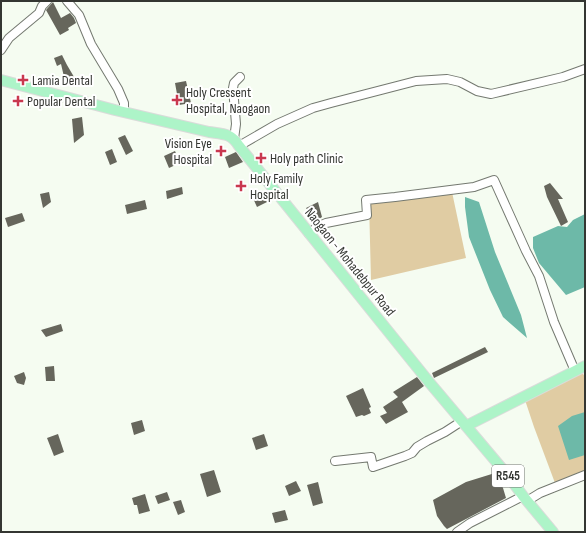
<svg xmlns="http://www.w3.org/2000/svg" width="586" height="533" font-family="'Sofia Sans Condensed',sans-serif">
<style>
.green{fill:#e0cca3}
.water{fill:#6db9a8}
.building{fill:#66665c}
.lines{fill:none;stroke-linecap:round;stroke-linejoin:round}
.minor-casing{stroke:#747970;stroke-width:10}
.major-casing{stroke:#dadbda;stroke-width:12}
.minor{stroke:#fff;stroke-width:8}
.major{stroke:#adf4c8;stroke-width:10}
.poi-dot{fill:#c9384f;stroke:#fff;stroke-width:1.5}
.labels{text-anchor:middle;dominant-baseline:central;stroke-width:4;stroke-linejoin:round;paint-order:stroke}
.shield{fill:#fff;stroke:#717270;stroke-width:1}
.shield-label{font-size:13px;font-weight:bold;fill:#343632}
.poi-label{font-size:14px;fill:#343632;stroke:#fff;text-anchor:start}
.street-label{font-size:14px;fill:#343632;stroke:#fff}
</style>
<rect width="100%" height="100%" fill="#f5fcf1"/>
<!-- green -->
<path class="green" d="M452,192L466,258L371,280L369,202Z
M582,372L585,377V472L555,483L534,427L525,400Z"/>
<!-- water -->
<path class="water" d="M465,197L479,202L495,252L521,315L527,338L503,317L490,290L469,237L465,207Z
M585,214V287L566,295L539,263L533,248V237L558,226L567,227L573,220Z
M585,412V455L569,460L558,426L572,416Z"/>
<!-- building -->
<path class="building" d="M53,2L61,18L70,13L74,18L76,23L68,28L69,30L60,35L46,10Z
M62,55L67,65L77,82L65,81L61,64L57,66L54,58Z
M186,81L191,103L179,105L175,83Z
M82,117L84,135L74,143L72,119Z
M125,135L133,151L126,155L118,138Z
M112,149L117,162L110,165L105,152Z
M175,151L180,163L169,168L164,156Z
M236,152L243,162L229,168L225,157Z
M550,183L563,199H558L568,222L561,226L547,197L544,186Z
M182,187L183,194L167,199L166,191Z
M49,192L51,202L43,208L40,194Z
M261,192L267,202L257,207L252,196Z
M145,200L147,209L127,214L125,205Z
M318,202L322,217L316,221L306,208Z
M22,213L25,221L8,227L5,218Z
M61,324L63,331L46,337L41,330Z
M485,347L488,352L434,378L432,373Z
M54,366L55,381H46L45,367Z
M24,372L26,378L24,385L17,383L14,376Z
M417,377L424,386L402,402L408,412L386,424L380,416L387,413L383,407L398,397L393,392Z
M363,388L371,407L369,408L371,413L364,416L362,415L356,417L346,396Z
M142,420L145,431L134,435L131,423Z
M58,434L64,452L54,456L47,438Z
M264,434L268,446L256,450L252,438Z
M214,470L221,492L207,497L200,474Z
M495,473L503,488L506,498L447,529L444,526L437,516L433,500L466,482Z
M296,481L301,491L289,496L285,486Z
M318,482L323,503L313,506L307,485Z
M167,492L170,500L158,504L155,496Z
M145,494L150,511L139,514L137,505H134L132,498Z
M181,500L185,512L178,515L173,502Z
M285,510L288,520L275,523L272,513Z"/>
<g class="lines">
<defs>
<path id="minor" d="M67,1L79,15L91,44L118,89L124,103V112
M1,50L9,38L39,13L42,6L47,1
M234,139L236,124L233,88L234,83L240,77
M239,146L277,124L313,108L331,103L416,81L447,79L460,82L477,91L491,94L563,77L585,69
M309,234L317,227L326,223L367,215L366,200L395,197L474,187L494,180L526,251L539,276L554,322L575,371
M335,461L371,457L373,467L405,456L412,453L417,447L427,441L445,432L462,421
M527,501L540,493L585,475
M457,532L470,523L523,496"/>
<path id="major" d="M1,80L115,110L209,132C223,134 231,133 239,146L429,382L509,477L523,496L553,532
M466,426L585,366"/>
</defs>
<!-- minor casing -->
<use href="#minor" class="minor-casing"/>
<!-- major casing -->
<use href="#major" class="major-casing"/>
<!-- minor -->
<use href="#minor" class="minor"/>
<!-- major -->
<use href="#major" class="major"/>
</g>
<!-- markers -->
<g class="poi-dot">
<path d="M21 74h4v4h4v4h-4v4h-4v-4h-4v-4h4z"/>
<path d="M175 94h4v4h4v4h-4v4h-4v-4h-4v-4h4z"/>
<path d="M16 95h4v4h4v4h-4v4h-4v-4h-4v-4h4z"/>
<path d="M219 145h4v4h4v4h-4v4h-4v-4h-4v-4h4z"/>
<path d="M259 152h4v4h4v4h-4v4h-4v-4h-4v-4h4z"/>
<path d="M239 180h4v4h4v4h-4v4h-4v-4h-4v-4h4z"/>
</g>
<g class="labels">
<!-- shield labels -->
<rect class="shield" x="492" y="465" width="32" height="22" rx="3"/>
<g class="shield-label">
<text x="508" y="476">R545</text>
</g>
<!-- poi labels -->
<g class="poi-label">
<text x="32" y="80">Lamia Dental</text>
<text x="186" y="92">Holy Cressent<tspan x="186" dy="16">Hospital, Naogaon</tspan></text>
<text x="27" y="101">Popular Dental</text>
<text x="212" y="143" text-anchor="end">Vision Eye<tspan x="212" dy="16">Hospital</tspan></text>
<text x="270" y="158">Holy path Clinic</text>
<text x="250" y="178">Holy Family<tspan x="250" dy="16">Hospital</tspan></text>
</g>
<!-- street labels -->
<g class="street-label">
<text transform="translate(350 262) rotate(51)">Naogaon - Mohadebpur Road</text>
</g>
</g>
<!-- border -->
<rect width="586" height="533" fill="none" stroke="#343632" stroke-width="4"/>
</svg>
